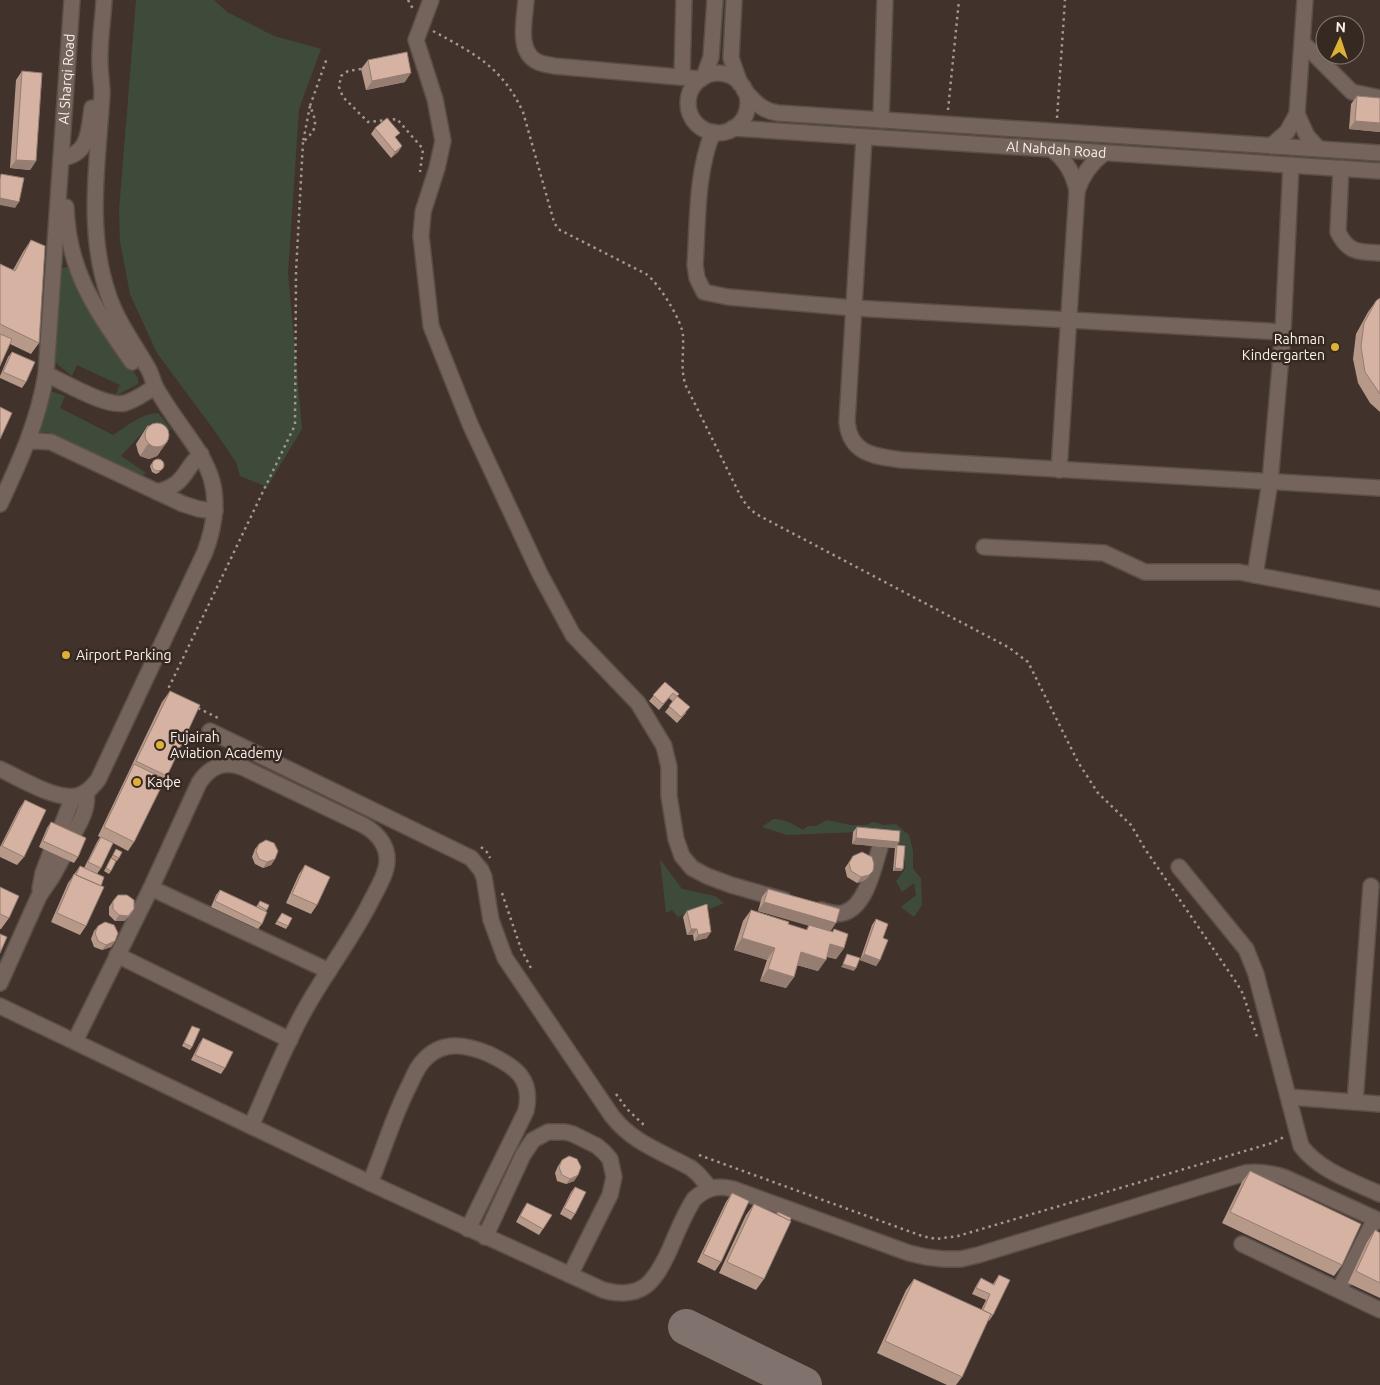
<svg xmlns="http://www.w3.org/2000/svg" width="1380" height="1385" font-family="Ubuntu,sans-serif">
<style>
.green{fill:#3f4b3a}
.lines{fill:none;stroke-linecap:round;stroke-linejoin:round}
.taxiway{stroke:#80736d;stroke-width:36}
.minor-casing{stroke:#5a4f48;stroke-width:18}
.path{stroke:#a29791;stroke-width:2.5;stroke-dasharray:2.5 4;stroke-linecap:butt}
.minor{stroke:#74645c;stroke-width:15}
.wall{fill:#b7998a}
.shaded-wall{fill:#957d71}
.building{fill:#d5b2a1;stroke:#957d71}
.poi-dot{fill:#ddb133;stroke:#362922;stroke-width:2}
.labels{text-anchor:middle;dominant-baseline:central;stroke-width:5;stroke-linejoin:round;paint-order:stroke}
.street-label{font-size:14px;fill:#fcf2ee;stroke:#362922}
.poi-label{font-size:14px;fill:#fcf2ee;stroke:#362922;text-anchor:start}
</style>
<rect width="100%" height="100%" fill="#41332c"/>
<!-- green -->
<path class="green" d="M136,0H214L227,12L274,36L321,49L299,109L288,273L302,429L267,487L240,476L236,462L214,430L157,353L130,294L120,241L119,211Z
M68,267L82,298L138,378V384L115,396L120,385L77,365L72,376L57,364L54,357L61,268Z
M50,391L65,396L60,408L113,435C127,426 141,414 158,413L171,429L162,436L144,431L121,456L146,473L141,476L57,436L47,432L37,433Z
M773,819C785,819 793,824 803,830L808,826H816L827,820L850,825H866L873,822L884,825L896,824L909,835L913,851V869L921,878L922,905L914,917L901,907L916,895L914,883L902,892L896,881L905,869L903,849L858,832L787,835L762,827Z
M660,859L682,889L715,896L724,903L710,909L706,904L678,917L672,910L666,913Z"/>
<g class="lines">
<!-- taxiway -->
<path class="taxiway" d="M686,1327L804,1385"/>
<defs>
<g id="minor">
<path d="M431,0L416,40L435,99L443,141L437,168L423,212L421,236L431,326L470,424L540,574L573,635L638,703L664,746L669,767V796L676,839L682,856L692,868L707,876L731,885L784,900"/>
<path d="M526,0C525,19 516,52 538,62C542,64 549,65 554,66L701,79"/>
<path d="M734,0L731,58L740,84"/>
<path d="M1305,0L1297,114L1307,136L1318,148"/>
<path d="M1302,42L1352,92L1380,98"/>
<circle cx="718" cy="103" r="30"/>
<path d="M682,77L684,0"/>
<path d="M704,77L711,57L715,0"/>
<path d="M744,90C755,102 762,111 778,113L1380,153"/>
<path d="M881,120L885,0"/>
<path id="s1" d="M733,128L1380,171"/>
<path d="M713,132C696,172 698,223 695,265L697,278L704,292L728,297L854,308L1283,332"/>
<path d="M864,138L847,422C850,454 874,456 902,460L1380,488"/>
<path d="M1271,146L1287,132L1297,114"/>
<path d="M1054,151C1067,162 1074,174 1077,191"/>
<path d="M61,158C89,155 89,131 92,108"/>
<path d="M1341,168L1338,232C1348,253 1359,252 1380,253"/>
<path d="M66,207C68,272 96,310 132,362"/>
<path d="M46,374C64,382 107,408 125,403C136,400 146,392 155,387"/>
<path d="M28,442L36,441L51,442L183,504L199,509L215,511"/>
<path d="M1059,470L1077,191C1082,175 1090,164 1104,153"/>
<path d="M157,492C187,484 182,471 201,454"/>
<path id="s2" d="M0,504C20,461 38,422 46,374L72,0"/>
<path d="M984,547L1104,553L1145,572H1239L1380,599"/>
<path d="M1255,575L1270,482L1283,332L1291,165"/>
<path d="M210,731L471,858L481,870L484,877L491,920L505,958L612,1116C633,1143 662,1152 691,1168L698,1174L710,1188"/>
<path d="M0,769C20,778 59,803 80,795C88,792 93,786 98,780L205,552C235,471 191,450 156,388C153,382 152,376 149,370C135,345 117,322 108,294C86,230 98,160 102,94C102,84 100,74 100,64C99,43 103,21 104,0"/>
<path d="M59,833L73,797"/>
<path d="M71,839C79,824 89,809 86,792"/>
<path d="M1179,867L1246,949L1256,974L1301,1146C1320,1171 1352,1181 1380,1194"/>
<path d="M151,888L329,971"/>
<path d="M40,889L43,873L51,852"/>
<path d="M821,910C828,912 836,915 843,913C866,907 874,867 880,847"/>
<path d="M117,955L290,1040"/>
<path d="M0,983L39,896L52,877L63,857"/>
<path d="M0,1006L370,1183L603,1290C643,1301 655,1281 670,1249C677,1232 684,1215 694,1199C706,1188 717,1185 733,1189L909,1253L926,1257L943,1259H961L978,1255L1245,1173C1260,1171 1272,1173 1286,1178L1380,1221"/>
<path d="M75,1041L151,888L199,783C210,766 223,761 242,767L363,825C378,833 391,848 386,868C384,878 377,889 372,899C354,936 328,969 307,1006C285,1044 269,1086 251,1126"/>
<path d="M1289,1097L1380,1104"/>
<path d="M1355,1102L1371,886"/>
<path d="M370,1183C384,1150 393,1116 410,1084C414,1075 418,1065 426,1058C445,1040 467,1045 489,1054C516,1067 533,1079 526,1111L468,1229"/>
<path d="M485,1237L523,1155L533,1140L548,1132H565L573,1134L597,1146L604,1152L610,1159L614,1177L610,1195L570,1275"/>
<path d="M1242,1244L1380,1310"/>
<path d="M1339,1290L1375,1219"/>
</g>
</defs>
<!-- minor casing -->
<use href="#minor" class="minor-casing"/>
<!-- path -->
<path class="path" d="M408,0L413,9
M433,31C475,54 502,67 523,112L554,222L558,229L646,274C658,282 683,322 683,336C684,353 680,370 686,386L740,495L747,506L756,514L1008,647L1028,662L1078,762L1098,793L1131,825L1145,849L1238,985L1243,994L1257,1037
M361,69L348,71L341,76L339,87L343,97L368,122L397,119L423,149L420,172
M310,106L303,142C317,129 318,125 310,106L327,58
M948,110L959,0
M1057,118L1065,0
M171,694L169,687L171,683L295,425L296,272L303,142
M198,708L218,718
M481,847L488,853L490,858
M502,893L521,949L532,970
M616,1094L627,1109L646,1127
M699,1155L922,1236L936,1239L958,1236L1272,1143L1284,1137"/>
<!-- minor -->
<use href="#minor" class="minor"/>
</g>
<!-- wall -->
<path class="wall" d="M368,60L405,82L366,90L361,69Z
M22,71L36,161L30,170L10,168L16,80Z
M1357,96L1380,98V132L1349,129L1351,104Z
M375,128L396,138L402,146L398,152L391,158L371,134Z
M31,240L39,343L31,354L10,344L0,366V264L13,270L23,252Z
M1380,298V412L1370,403L1358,383L1353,359L1356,334L1368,312L1376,301Z
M12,352L26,382L22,388L0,378V376L8,357Z
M148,425L160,452L157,456L149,459L140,456L138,452L136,444Z
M154,460L160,472L156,474L152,472L150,466Z
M665,682L678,697L686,713L677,723L665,712L673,702L669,698L659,710L649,701Z
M170,691L167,776L134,842L128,851L113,843L101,868L97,874L84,868L97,842L100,837L98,836L162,702Z
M25,800L24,857L17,865L0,857V847L19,809Z
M51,822L78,857L74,863L39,847L47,828Z
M857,827L899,842L897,845L903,869L901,871H893L895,848L852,844L853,832Z
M259,844L275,859L271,865L263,868L255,864L252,857L255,849Z
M116,849L119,858L117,861L111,858Z
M853,856L869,876L865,880L857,883L847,877L845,868Z
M111,858V871L109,874L104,871Z
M305,865L317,905L311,914L286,903L299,874Z
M80,866L101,886L86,926L80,935L51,922L68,883Z
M0,887L9,918L1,929H0Z
M768,889L830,931L832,932L834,929L844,948L836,959L827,957L818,971L797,965L794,977L786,988L760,981L767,960L734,950L743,921L751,910L788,924L806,930L809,925L758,911L762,897Z
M220,890L256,907L260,901L269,905L266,911L262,924L258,929L211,907L216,895Z
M113,901L134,909L130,915L124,921H115L109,915V907Z
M687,911L707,938L694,941L693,935H687L683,917Z
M282,913L288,926L286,929L275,924Z
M876,919L883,938L880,960L876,966L860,960L872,925Z
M98,926L115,941L111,947L102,950L94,947L91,939L94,931Z
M192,1026V1047L190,1050L182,1046Z
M203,1038L225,1068L221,1074L191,1060L199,1044Z
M562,1160L578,1175L574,1181L566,1184L557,1181L555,1173L558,1166Z
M1250,1171L1342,1265L1334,1276L1222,1223L1242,1182Z
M575,1187V1214L571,1220L560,1214L571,1192Z
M732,1193L721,1262L715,1271L697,1262L726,1202Z
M527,1203L543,1229L539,1235L516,1222L523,1209Z
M754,1204L776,1214L778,1212L764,1279L756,1290L719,1273L746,1215Z
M1375,1230L1380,1233V1298L1348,1283L1367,1242Z
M999,1275L993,1315L989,1321L988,1320L962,1377L956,1385H947L877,1353L906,1290L914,1279L981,1310L986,1300L972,1294L977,1284L981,1278L993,1284Z"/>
<!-- shaded-wall -->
<path class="shaded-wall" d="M411,73L405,82L366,90L372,81Z
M1355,121L1380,123V132L1349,129Z
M402,146L398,152L391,158L395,152Z
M16,160L36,161L30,170L10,168Z
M0,198L19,202L15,208L0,205Z
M168,441L157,456L149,459L140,456L148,444Z
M673,693L669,698L659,710L663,704Z
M856,838L899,842L895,848L852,844Z
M275,859L271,865L263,868L267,862Z
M895,868L903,869L901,871H893Z
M873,871L865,880L857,883L861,877Z
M764,902L836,923L830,932L758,911Z
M134,909L130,915L124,921H115L119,915Z
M691,929H697L693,935H687Z
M711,932L707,938L694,941L698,935Z
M742,938L775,948L767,960L734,950Z
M115,941L111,947L102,950L106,945Z
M830,944L844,948L836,959L822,955Z
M801,952L826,960L818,971L793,964Z
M864,954L880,960L876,966L860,960Z
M843,964L856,968L854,971L841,967Z
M768,969L794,977L786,988L760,981Z
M578,1175L574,1181L566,1184L570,1179Z"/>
<!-- building -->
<path class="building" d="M407,52L411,73L372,81L368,60Z
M22,71L42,73L36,161L16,160Z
M1357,96L1380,98V123L1355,121Z
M387,118L400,133L395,137L402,146L395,152L375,128Z
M1,174L24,178L19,202L0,198V179Z
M31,240L45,246L39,343L0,324V264L15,271Z
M1380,298V394L1365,372L1361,347L1364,323L1376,301Z
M0,334L12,339L0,366Z
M12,352L35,362L26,382L3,372Z
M0,407L12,413L0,439Z
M145 435a12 12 0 1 1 24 0a12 12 0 1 1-24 0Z
M152 465a6 6 0 1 1 12 0a6 6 0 1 1-12 0Z
M665,682L679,694L677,696L673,693L663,704L653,695Z
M170,691L200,705L167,776L136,761Z
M677,696L690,707L681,717L669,706Z
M134,764L165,779L134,842L104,827Z
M25,800L46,810L24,857L2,846Z
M51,822L86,838L78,857L43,841Z
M857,827L900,831L899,842L856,838Z
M101,837L113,843L101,868L88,862Z
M266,840L274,843L278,851L275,859L267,862L259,859L256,851L259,844Z
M897,845L905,846L903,869L895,868Z
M116,849L122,852L119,858L113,855Z
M862,852L872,857L874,864L873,871L869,875L861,877L851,871L849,863L853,856Z
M111,858L116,861L111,871L106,868Z
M305,865L330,877L317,905L292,894Z
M80,866L104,877L101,886L76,875Z
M74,874L104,887L86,926L57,913Z
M0,887L19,896L9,918L0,914Z
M768,889L840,909L836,923L764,902Z
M220,890L267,912L262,924L215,901Z
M118,895H127L134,900V909L128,916L119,915L113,909V901Z
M260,901L269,905L267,910L258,905Z
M707,904L711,932L698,935L697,929H691L687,911Z
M751,910L789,922L788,924L807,930L809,925L833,932L834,929L848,934L844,948L830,944L826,960L801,952L794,977L768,969L775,948L742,938Z
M282,913L292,918L288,926L277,921Z
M876,919L888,924L883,938L888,940L880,960L864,954Z
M105,922L114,925L118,933L115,941L106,945L98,941L95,933L98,926Z
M0,934L7,937L0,953Z
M847,954L860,958L856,968L843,964Z
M192,1026L200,1029L192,1047L184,1043Z
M203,1038L233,1052L225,1068L195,1055Z
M569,1156L577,1159L581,1167L578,1175L570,1179L562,1175L559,1167L562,1160Z
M1250,1171L1361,1224L1342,1265L1230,1212Z
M575,1187L586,1192L575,1214L564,1208Z
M732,1193L749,1201L721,1262L703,1254Z
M527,1203L552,1215L543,1229L520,1216Z
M754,1204L791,1221L764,1279L727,1262Z
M778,1212L791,1218L790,1221L777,1214Z
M1375,1230L1380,1233V1283L1356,1271Z
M999,1275L1010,1280L993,1315L983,1310L990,1294L976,1288L981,1278L994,1285Z
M914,1279L991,1314L962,1377L885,1341Z"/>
<!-- markers -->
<g class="poi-dot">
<circle cx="1335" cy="347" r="5"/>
<circle cx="66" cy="655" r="5"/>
<circle cx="160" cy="745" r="5"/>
<circle cx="137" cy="782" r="5"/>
</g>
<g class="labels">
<!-- street labels -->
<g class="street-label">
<text stroke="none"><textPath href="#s2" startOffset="434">Al Sharqi Road</textPath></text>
<text stroke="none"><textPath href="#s1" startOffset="324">Al Nahdah Road</textPath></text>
</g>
<!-- poi labels -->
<g class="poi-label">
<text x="1325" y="339" text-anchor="end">Rahman<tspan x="1325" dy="16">Kindergarten</tspan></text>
<text x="76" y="655">Airport Parking</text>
<text x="170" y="737">Fujairah<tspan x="170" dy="16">Aviation Academy</tspan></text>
<text x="147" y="782">Кафе</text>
</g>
</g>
<!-- north arrow -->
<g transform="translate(1340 40) rotate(3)"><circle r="24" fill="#362922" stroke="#857974"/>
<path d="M0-4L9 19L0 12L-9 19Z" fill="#ddb133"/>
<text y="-8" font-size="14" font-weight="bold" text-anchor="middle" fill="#fcf2ee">N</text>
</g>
</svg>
